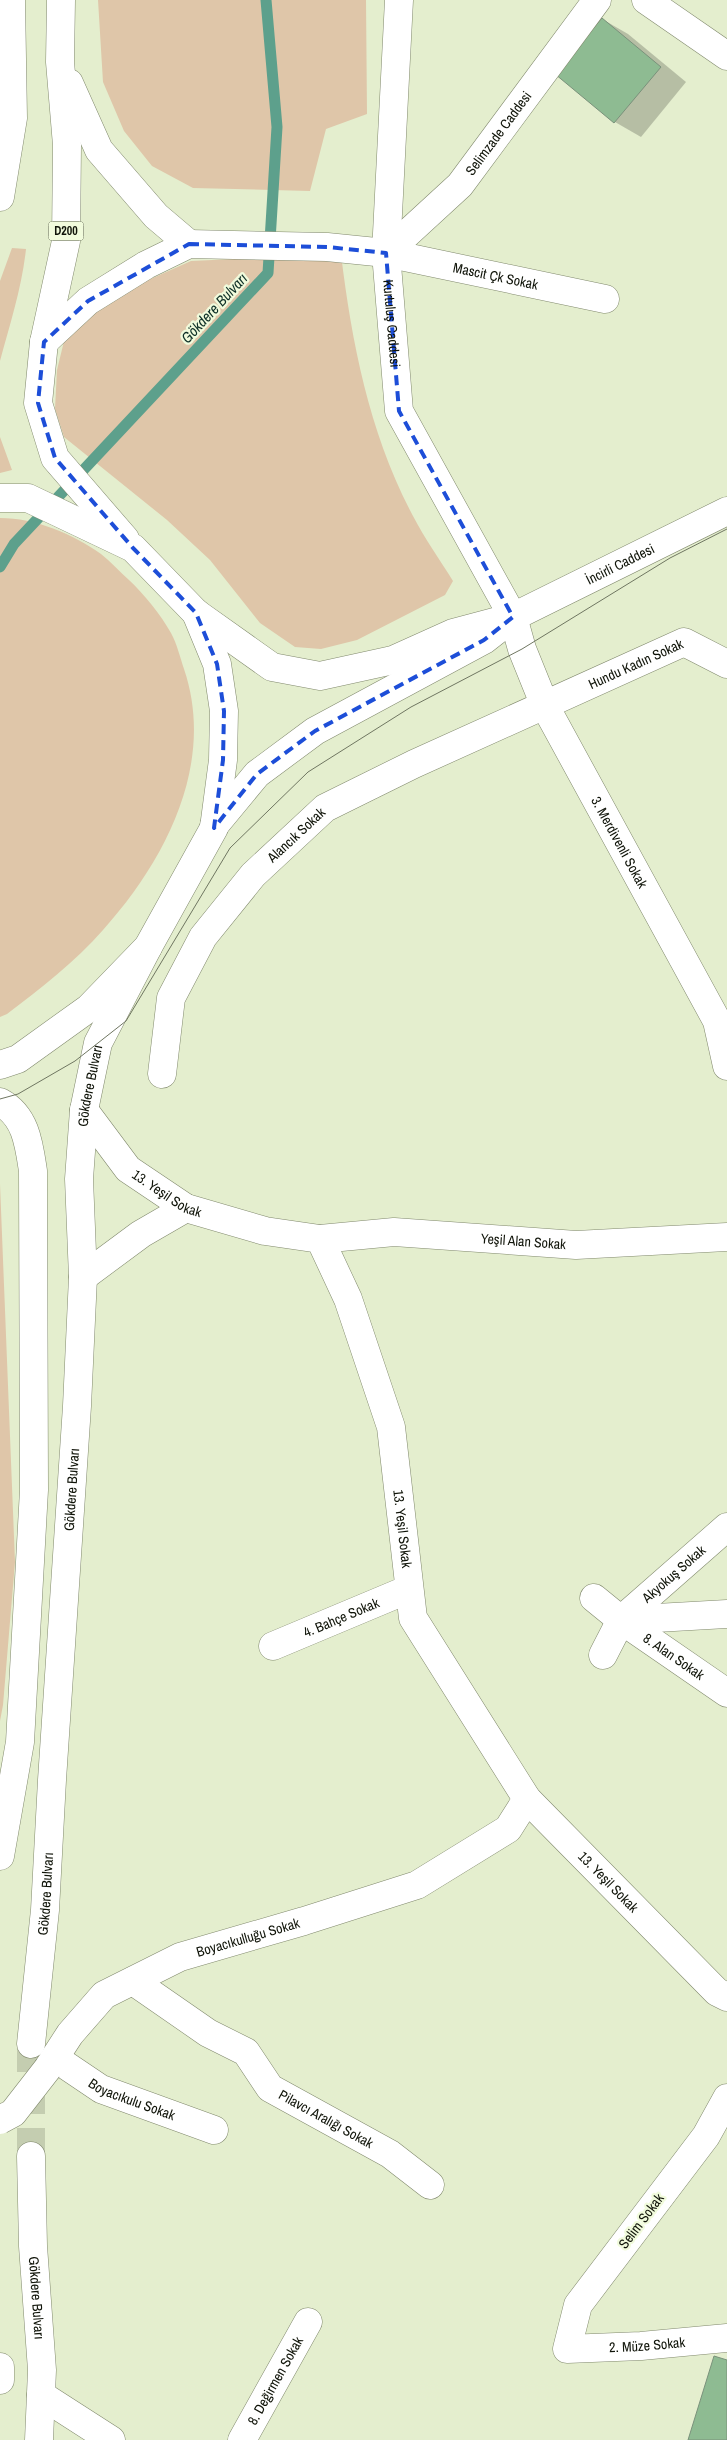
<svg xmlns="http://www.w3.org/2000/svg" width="727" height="2440" font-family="'Archivo Narrow',sans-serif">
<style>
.green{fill:#dfc6a9}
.shadow{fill:#0003}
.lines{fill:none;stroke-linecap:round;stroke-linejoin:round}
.stream{stroke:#5da08c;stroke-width:11}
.building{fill:#8ebb92;stroke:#7a917b}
.primary-tunnel{stroke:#c4cdb0;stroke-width:28;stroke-dasharray:28 14;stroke-linecap:butt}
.street-casing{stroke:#81896d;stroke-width:29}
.secondary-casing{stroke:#81896d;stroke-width:29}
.primary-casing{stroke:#81896d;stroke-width:29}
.street{stroke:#fff;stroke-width:28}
.secondary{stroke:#fff;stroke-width:28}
.primary{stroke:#fff;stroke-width:28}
.tram{stroke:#6f7661;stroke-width:1}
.street-bridge-casing{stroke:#81896d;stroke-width:29;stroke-linecap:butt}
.street-bridge{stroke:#fff;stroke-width:28}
.marked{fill:none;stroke:#1d4ed8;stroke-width:4;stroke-dasharray:10 6;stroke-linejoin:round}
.labels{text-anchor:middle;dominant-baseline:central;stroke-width:4.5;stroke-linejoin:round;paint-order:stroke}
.shield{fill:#f1fbdc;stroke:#545948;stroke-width:1}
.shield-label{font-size:12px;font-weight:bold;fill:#101409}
.street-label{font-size:14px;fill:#101409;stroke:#f1fbdc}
.water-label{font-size:15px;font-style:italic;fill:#0f3027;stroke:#f1fbdc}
</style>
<rect width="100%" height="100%" fill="#e4eece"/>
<!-- green -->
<path class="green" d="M98,0H366L367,114L326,129L310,191L193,188L152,166L124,131L103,82Z
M12,248L26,249C22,287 10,324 0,361V281Z
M341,254C352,345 370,435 413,516C425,539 440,560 453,581L445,595L357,640L321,649L295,647L260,623L210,560L167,520L64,437L55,409L57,370L65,337L90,314L128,289L191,261Z
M0,437L12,470L0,473Z
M0,518C35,518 73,534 101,554C111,562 120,572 129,580C144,594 161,615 171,633C177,644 180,657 184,669C216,763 166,860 103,930C75,962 41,988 7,1014L0,1017Z
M0,1184L15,1562L3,1705L0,1721Z"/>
<!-- shadow -->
<path class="shadow" d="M602,19L628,34L686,82L641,137L615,122Z"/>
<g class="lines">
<!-- stream -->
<path class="stream" d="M0,567L14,544L268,273L277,127L266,0"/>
</g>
<!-- building -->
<path class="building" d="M602,18L661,67L614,123L555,74Z
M714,2356L727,2360V2440H688Z"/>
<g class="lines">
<!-- primary-tunnel -->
<path class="primary-tunnel" d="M31,2156V2044"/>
<defs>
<g id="street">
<path d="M646,0L727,56"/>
<path id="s1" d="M386,253L460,185L597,0"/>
<path id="s2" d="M386,253L605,299"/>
<path id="s3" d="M513,617L522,649L545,706L717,1021L727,1066"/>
<path id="s4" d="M162,1074L171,998L203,937L253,875L325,808L414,764L684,642L727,664"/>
<path id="s5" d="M84,1110L128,1169L186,1208L265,1231L320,1239L348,1299L391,1427L413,1618L527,1799L717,1992L727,1997"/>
<path id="s6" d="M320,1239L394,1232L576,1245L727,1237"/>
<path id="s7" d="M594,1598L621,1620L727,1693"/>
<path id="s8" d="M621,1620L727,1527"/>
<path id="s9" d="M273,1646L409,1589"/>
<path d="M603,1655L621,1620L727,1614"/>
<path id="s10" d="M133,1981L208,2033L246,2052L270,2088L390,2154L430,2185"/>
<path id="s11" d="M55,2058L101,2089L214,2130"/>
<path id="s12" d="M48,2068L70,2034L104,1995L180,1957L304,1921L417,1885L508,1829L527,1799"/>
<path id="s13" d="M727,2098L706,2136L578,2305L567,2349L641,2346L727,2338"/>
<path d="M41,2395L111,2440"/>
<path id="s14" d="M242,2440L308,2322"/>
</g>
<g id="secondary">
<path id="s15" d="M399,0L386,253L399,411L513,617"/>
</g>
<g id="primary">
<path d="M61,0L60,62L67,145L66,241L44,342L38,403L55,458L125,539"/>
<path d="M69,83L99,150L156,216L189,244"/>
<path d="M0,197L13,118L11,0"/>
<path d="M44,342L88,301L146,265L189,244L327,247L386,253"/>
<path id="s16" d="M0,498H28L133,548L196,613L272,667L320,676L393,660L453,633L513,617L727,511"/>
<path d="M214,826L257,774L315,731L484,640L498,629"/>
<path d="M0,1065L18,1059L89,1008L148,947L214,828L223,760L224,711L217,664L196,613"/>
<path d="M0,1102C26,1116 29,1144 33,1171L34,1490L20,1742L0,1856"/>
<path d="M83,1277L141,1234L186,1208"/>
<path id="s17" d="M31,2044L45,1910L52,1780L77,1406L83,1277L79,1179L84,1110L98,1043L148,947"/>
<path id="s18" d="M31,2156L33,2246L42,2370L39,2440"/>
<path d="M0,2367V2380"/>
</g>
</defs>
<!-- street casing -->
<use href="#street" class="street-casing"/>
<!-- secondary casing -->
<use href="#secondary" class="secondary-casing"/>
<!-- primary casing -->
<use href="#primary" class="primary-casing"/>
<!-- street -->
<use href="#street" class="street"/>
<!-- secondary -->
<use href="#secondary" class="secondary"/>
<!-- primary -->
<use href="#primary" class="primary"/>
<!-- tram -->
<path class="tram" d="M0,1099L18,1094L75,1061L126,1021L230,848L308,772L411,707L522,649L670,558L727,529"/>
<defs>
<path id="street-bridge" d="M0,2120L13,2113L48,2068"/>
</defs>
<!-- street-bridge casing -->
<use href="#street-bridge" class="street-bridge-casing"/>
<!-- street-bridge -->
<use href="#street-bridge" class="street-bridge"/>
</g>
<!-- marked area -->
<path class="marked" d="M189,244L327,247L386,253L399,411L513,617L484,640L315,731L257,774L214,828L223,760L224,711L217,664L196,613L133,548L55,458L38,403L44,342L88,301Z"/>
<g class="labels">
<!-- shield labels -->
<rect class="shield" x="48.5" y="221.5" width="35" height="19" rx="4"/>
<g class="shield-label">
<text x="66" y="231">D200</text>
</g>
<!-- street labels -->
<g class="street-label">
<text stroke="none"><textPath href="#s1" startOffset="165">Selimzade Caddesi</textPath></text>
<text stroke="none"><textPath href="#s2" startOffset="112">Mascit Çk Sokak</textPath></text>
<text stroke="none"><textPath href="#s15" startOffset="324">Kurtuluş Caddesi</textPath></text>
<text stroke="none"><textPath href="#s16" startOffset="699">İncirli Caddesi</textPath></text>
<text stroke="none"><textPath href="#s4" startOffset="666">Hundu Kadın Sokak</textPath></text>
<text stroke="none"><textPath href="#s4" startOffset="284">Alancık Sokak</textPath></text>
<text stroke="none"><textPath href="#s3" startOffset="250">3. Merdivenli Sokak</textPath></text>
<text stroke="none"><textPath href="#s17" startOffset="961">Gökdere Bulvarı</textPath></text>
<text stroke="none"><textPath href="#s5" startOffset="120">13. Yeşil Sokak</textPath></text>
<text stroke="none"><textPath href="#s6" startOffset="204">Yeşil Alan Sokak</textPath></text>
<text stroke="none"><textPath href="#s17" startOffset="556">Gökdere Bulvarı</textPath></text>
<text stroke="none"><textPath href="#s5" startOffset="585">13. Yeşil Sokak</textPath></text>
<text stroke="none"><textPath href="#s8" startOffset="70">Akyokuş Sokak</textPath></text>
<text stroke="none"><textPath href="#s9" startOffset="74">4. Bahçe Sokak</textPath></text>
<text stroke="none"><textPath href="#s7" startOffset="99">8. Alan Sokak</textPath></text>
<text stroke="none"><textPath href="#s5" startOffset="1005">13. Yeşil Sokak</textPath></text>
<text stroke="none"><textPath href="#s17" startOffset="151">Gökdere Bulvarı</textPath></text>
<text stroke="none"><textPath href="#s12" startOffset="248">Boyacıkulluğu Sokak</textPath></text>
<text stroke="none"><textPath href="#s11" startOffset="88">Boyacıkulu Sokak</textPath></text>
<text stroke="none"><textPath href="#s10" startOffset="241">Pilavcı Aralığı Sokak</textPath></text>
<text transform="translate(641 2221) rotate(-53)">Selim Sokak</text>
<text stroke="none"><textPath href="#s18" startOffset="142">Gökdere Bulvarı</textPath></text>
<text stroke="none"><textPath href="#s13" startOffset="381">2. Müze Sokak</textPath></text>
<text stroke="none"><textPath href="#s14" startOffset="68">8. Değirmen Sokak</textPath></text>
</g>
<!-- water labels -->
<g class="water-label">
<text transform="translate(214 308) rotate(-47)">Gökdere Bulvarı</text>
</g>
</g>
</svg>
